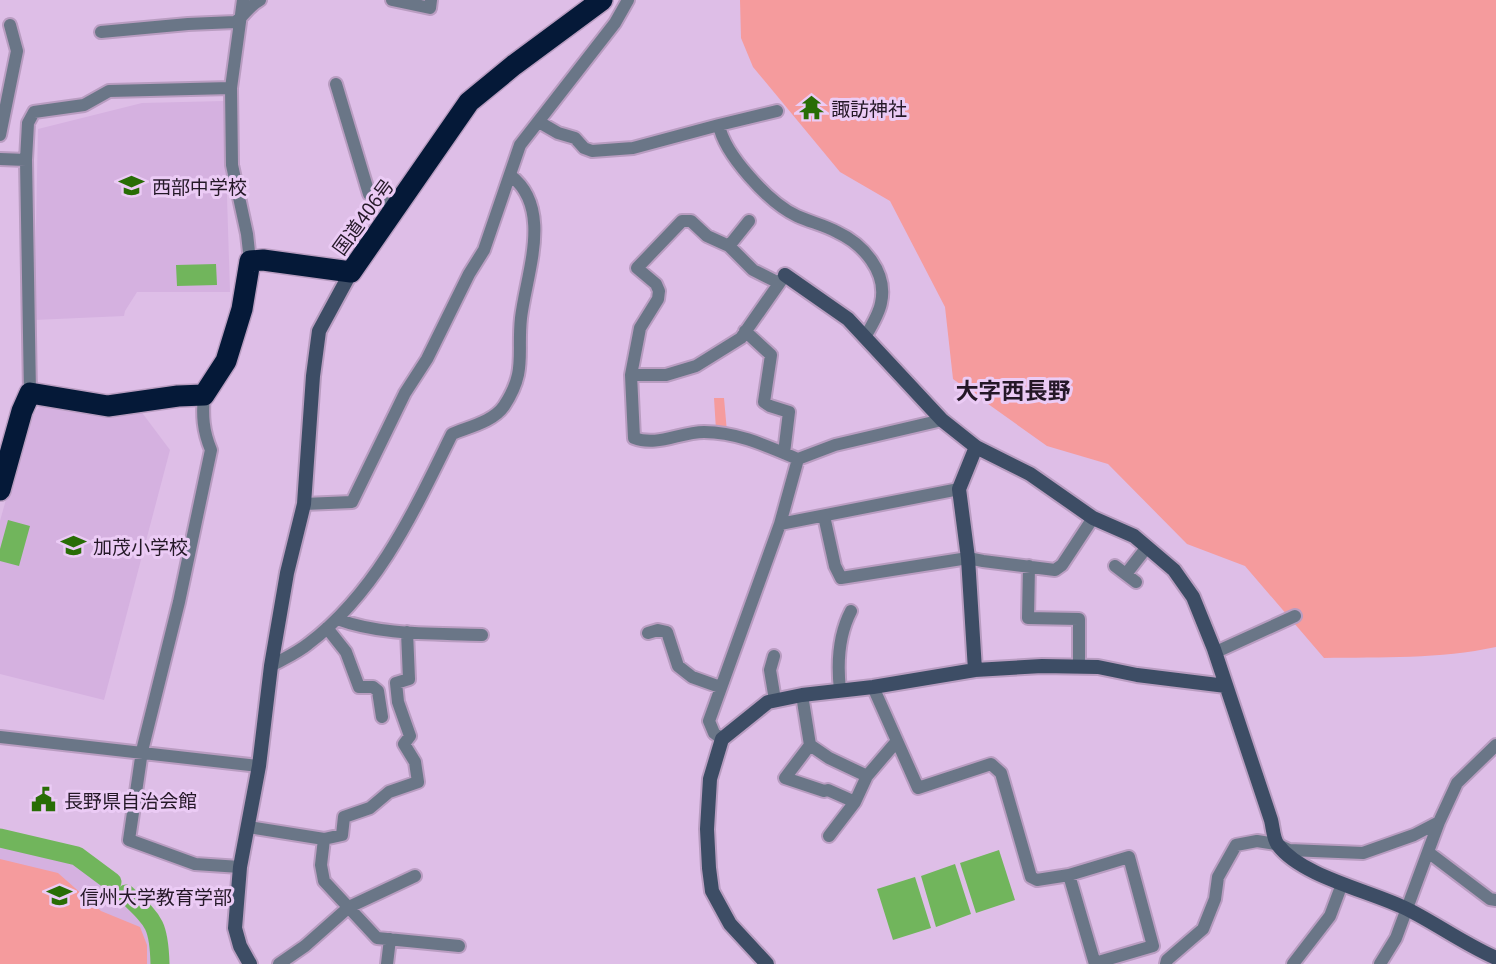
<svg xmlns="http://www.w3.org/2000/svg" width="1496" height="964" font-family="Georgia,'Noto Sans JP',serif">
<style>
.built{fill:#d5b1e0}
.green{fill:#f59b9d}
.water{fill:#71b55c}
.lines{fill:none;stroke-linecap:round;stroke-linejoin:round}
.river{stroke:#71b55c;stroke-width:19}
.street-casing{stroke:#b99dc1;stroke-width:16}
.secondary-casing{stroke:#b99dc1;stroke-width:18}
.highway-casing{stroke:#b99dc1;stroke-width:24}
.street{stroke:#6a7687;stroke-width:12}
.secondary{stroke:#3d4d65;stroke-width:14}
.highway{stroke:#051938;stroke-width:21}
.labels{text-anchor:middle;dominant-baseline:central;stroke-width:6;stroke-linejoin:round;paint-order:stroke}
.poi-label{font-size:19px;fill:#241827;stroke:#ebcbf5;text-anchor:start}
.street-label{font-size:19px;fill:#241827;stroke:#ebcbf5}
.quarter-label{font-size:23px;font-weight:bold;fill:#241827;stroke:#ebcbf5}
</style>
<rect width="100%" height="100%" fill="#debee7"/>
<!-- built -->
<path class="built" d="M224,101L230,292H137L125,311L124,316L34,320L38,129L142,103Z
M47,404L94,415L140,410L170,450L104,700L0,674V521L28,420L39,407Z
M0,843L73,858L165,932L166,964H0Z"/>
<!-- green -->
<path class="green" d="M740,0H1496V647C1440,659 1381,657 1324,658L1245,566L1187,544L1108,464L1047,446L953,379L945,307L890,201L840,172L753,67L741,38Z
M714,398H724L727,432L716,430Z
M0,859L58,873L101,911L140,927L147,945V964H0Z"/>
<!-- water -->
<path class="water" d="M216,264L217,285L177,286L176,265Z
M8,520L30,526L19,566L0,561V549Z
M999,850L1015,900L976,913L960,863Z
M955,864L971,914L936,927L921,876Z
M915,877L931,928L893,940L877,889Z"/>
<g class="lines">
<!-- river -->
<path class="river" d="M0,838L77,856L112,882
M126,894C154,921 159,924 160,964"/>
<defs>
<path id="street" d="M243,0L231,88L232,165L247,234L250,261
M392,0L430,8L431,0
M101,32L188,24L235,22C244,17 247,7 260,0
M336,84L369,194L396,209
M539,122L558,133L575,138L584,148L592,151L633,148L719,125C724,154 769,203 797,216C810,222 824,225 837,232C863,244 888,272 881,303C879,314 871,327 865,337
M719,125L777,111
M0,135L17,51L10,25
M0,159L26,160
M729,246L749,221
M785,275L741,338L696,366L666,375H631L634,438C657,447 680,432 704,432C737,432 767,446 798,459L835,445L942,420
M745,331L771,355L764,402L770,406L789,412L784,453
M631,375L640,328L658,299L659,291L656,284L637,268L682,221H691L707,236L729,246L753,270L779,283
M30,393L26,160L28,123L34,112L84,105L109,91L231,88
M204,395C202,415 203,431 211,450L179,602L142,751L129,840L195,864L240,867
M304,504L352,502L405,393L427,359L469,274L484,250L520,145L615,23L628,0
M824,516L835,566L841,578L968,558L983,561L1055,570L1062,565L1093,518
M780,524L959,489
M1029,566L1028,618L1079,619V667
M1115,566L1136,582
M1126,574L1147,547
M337,619C382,636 434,633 482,635
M327,628L346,652L359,687H373L378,691L382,717
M648,633L658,630L667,632L678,666L692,677L720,687
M1216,652L1295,616
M774,656L770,670L775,700
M271,666C283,659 297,653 308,644C378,591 414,511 452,434C468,427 493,422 504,406C527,371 517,355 521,318C526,274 554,208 510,175
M873,687L918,788L991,764L1001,773L1031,877L1037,880L1069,875L1095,964
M840,690C837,663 838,636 851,611
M802,695L810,745L829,758L867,776L897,741
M0,737L259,766
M722,739L714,733L709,721L780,524L798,459
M810,745L785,778L824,791L828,790L855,802
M248,827L324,839L342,835L344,817L370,808L389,792L418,782L415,762L404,744L410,736L398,702L396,683L409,679L407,632
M829,836L855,802L867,776
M324,839L321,865L324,881L377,938L459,946
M1428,852L1490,899L1496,900
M1069,875L1129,857L1153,946L1095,963
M279,964L305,946L349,907L415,876
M387,964L390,939
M1166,964L1167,960L1203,929L1215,899L1218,877L1236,845L1257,841L1276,844L1289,850L1363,853L1414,835L1439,822
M1293,964L1330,916L1342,884
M1380,964L1396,938L1439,822L1457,783L1496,745"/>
<path id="secondary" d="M785,275L848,319L942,420L976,447L1030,474L1093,518L1134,536L1174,570L1193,597L1214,649L1271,820C1273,827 1273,839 1278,845C1302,877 1371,891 1407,909C1437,924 1464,944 1496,958
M975,670L968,558L959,489L976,447
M250,964L240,946L235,928L240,867L259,766L271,666L287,573L304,504L313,376L319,331L351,272
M767,964L730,924L712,891L709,868L707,829L710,779L722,739L768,702L802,695L873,687L975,670L1042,666L1098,667L1137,675L1226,686"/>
<path id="highway" d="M0,490L22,411L30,393L108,406L178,396L204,395L226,361L242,309L250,261L263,260L351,272L469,102L514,65L602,0"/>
</defs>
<!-- street casing -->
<use href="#street" class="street-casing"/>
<!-- secondary casing -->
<use href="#secondary" class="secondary-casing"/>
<!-- highway casing -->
<use href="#highway" class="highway-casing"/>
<!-- street -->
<use href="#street" class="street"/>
<!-- secondary -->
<use href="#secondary" class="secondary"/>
<!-- highway -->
<use href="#highway" class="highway"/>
</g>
<!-- icons -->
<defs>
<symbol id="temple-bare" viewBox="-9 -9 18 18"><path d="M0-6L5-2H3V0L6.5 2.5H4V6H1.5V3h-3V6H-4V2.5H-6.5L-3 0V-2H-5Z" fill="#286d05" stroke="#ebcbf5" stroke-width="2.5" paint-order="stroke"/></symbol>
<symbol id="school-bare" viewBox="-9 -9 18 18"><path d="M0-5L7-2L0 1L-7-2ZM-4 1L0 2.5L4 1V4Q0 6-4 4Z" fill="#286d05" stroke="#ebcbf5" stroke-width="2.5" paint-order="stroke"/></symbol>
<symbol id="civic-bare" viewBox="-9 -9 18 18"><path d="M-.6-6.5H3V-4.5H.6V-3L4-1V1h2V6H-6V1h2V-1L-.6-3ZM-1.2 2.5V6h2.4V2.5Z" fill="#286d05" stroke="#ebcbf5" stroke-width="2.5" paint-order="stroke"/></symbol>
<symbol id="university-bare" viewBox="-9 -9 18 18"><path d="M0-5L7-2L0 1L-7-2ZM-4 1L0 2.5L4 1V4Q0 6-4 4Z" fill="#286d05" stroke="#ebcbf5" stroke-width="2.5" paint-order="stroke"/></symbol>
</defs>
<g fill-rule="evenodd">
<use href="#temple-bare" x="794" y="90" width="35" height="35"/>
<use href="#school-bare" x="114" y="168" width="35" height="35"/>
<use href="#school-bare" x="56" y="528" width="35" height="35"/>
<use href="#civic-bare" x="26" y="782" width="35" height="35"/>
<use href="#university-bare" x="42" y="878" width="35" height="35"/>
</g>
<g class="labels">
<!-- poi labels -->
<g class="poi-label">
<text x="831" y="107">諏訪神社</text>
<text x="152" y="185">西部中学校</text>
<text x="93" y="545">加茂小学校</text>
<text x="64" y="799">長野県自治会館</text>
<text x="80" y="895">信州大学教育学部</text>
</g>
<!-- street labels -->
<g class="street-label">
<text transform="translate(362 216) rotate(-54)">国道406号</text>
</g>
<!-- quarter labels -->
<g class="quarter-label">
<text x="1013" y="389">大字西長野</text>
</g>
</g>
</svg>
